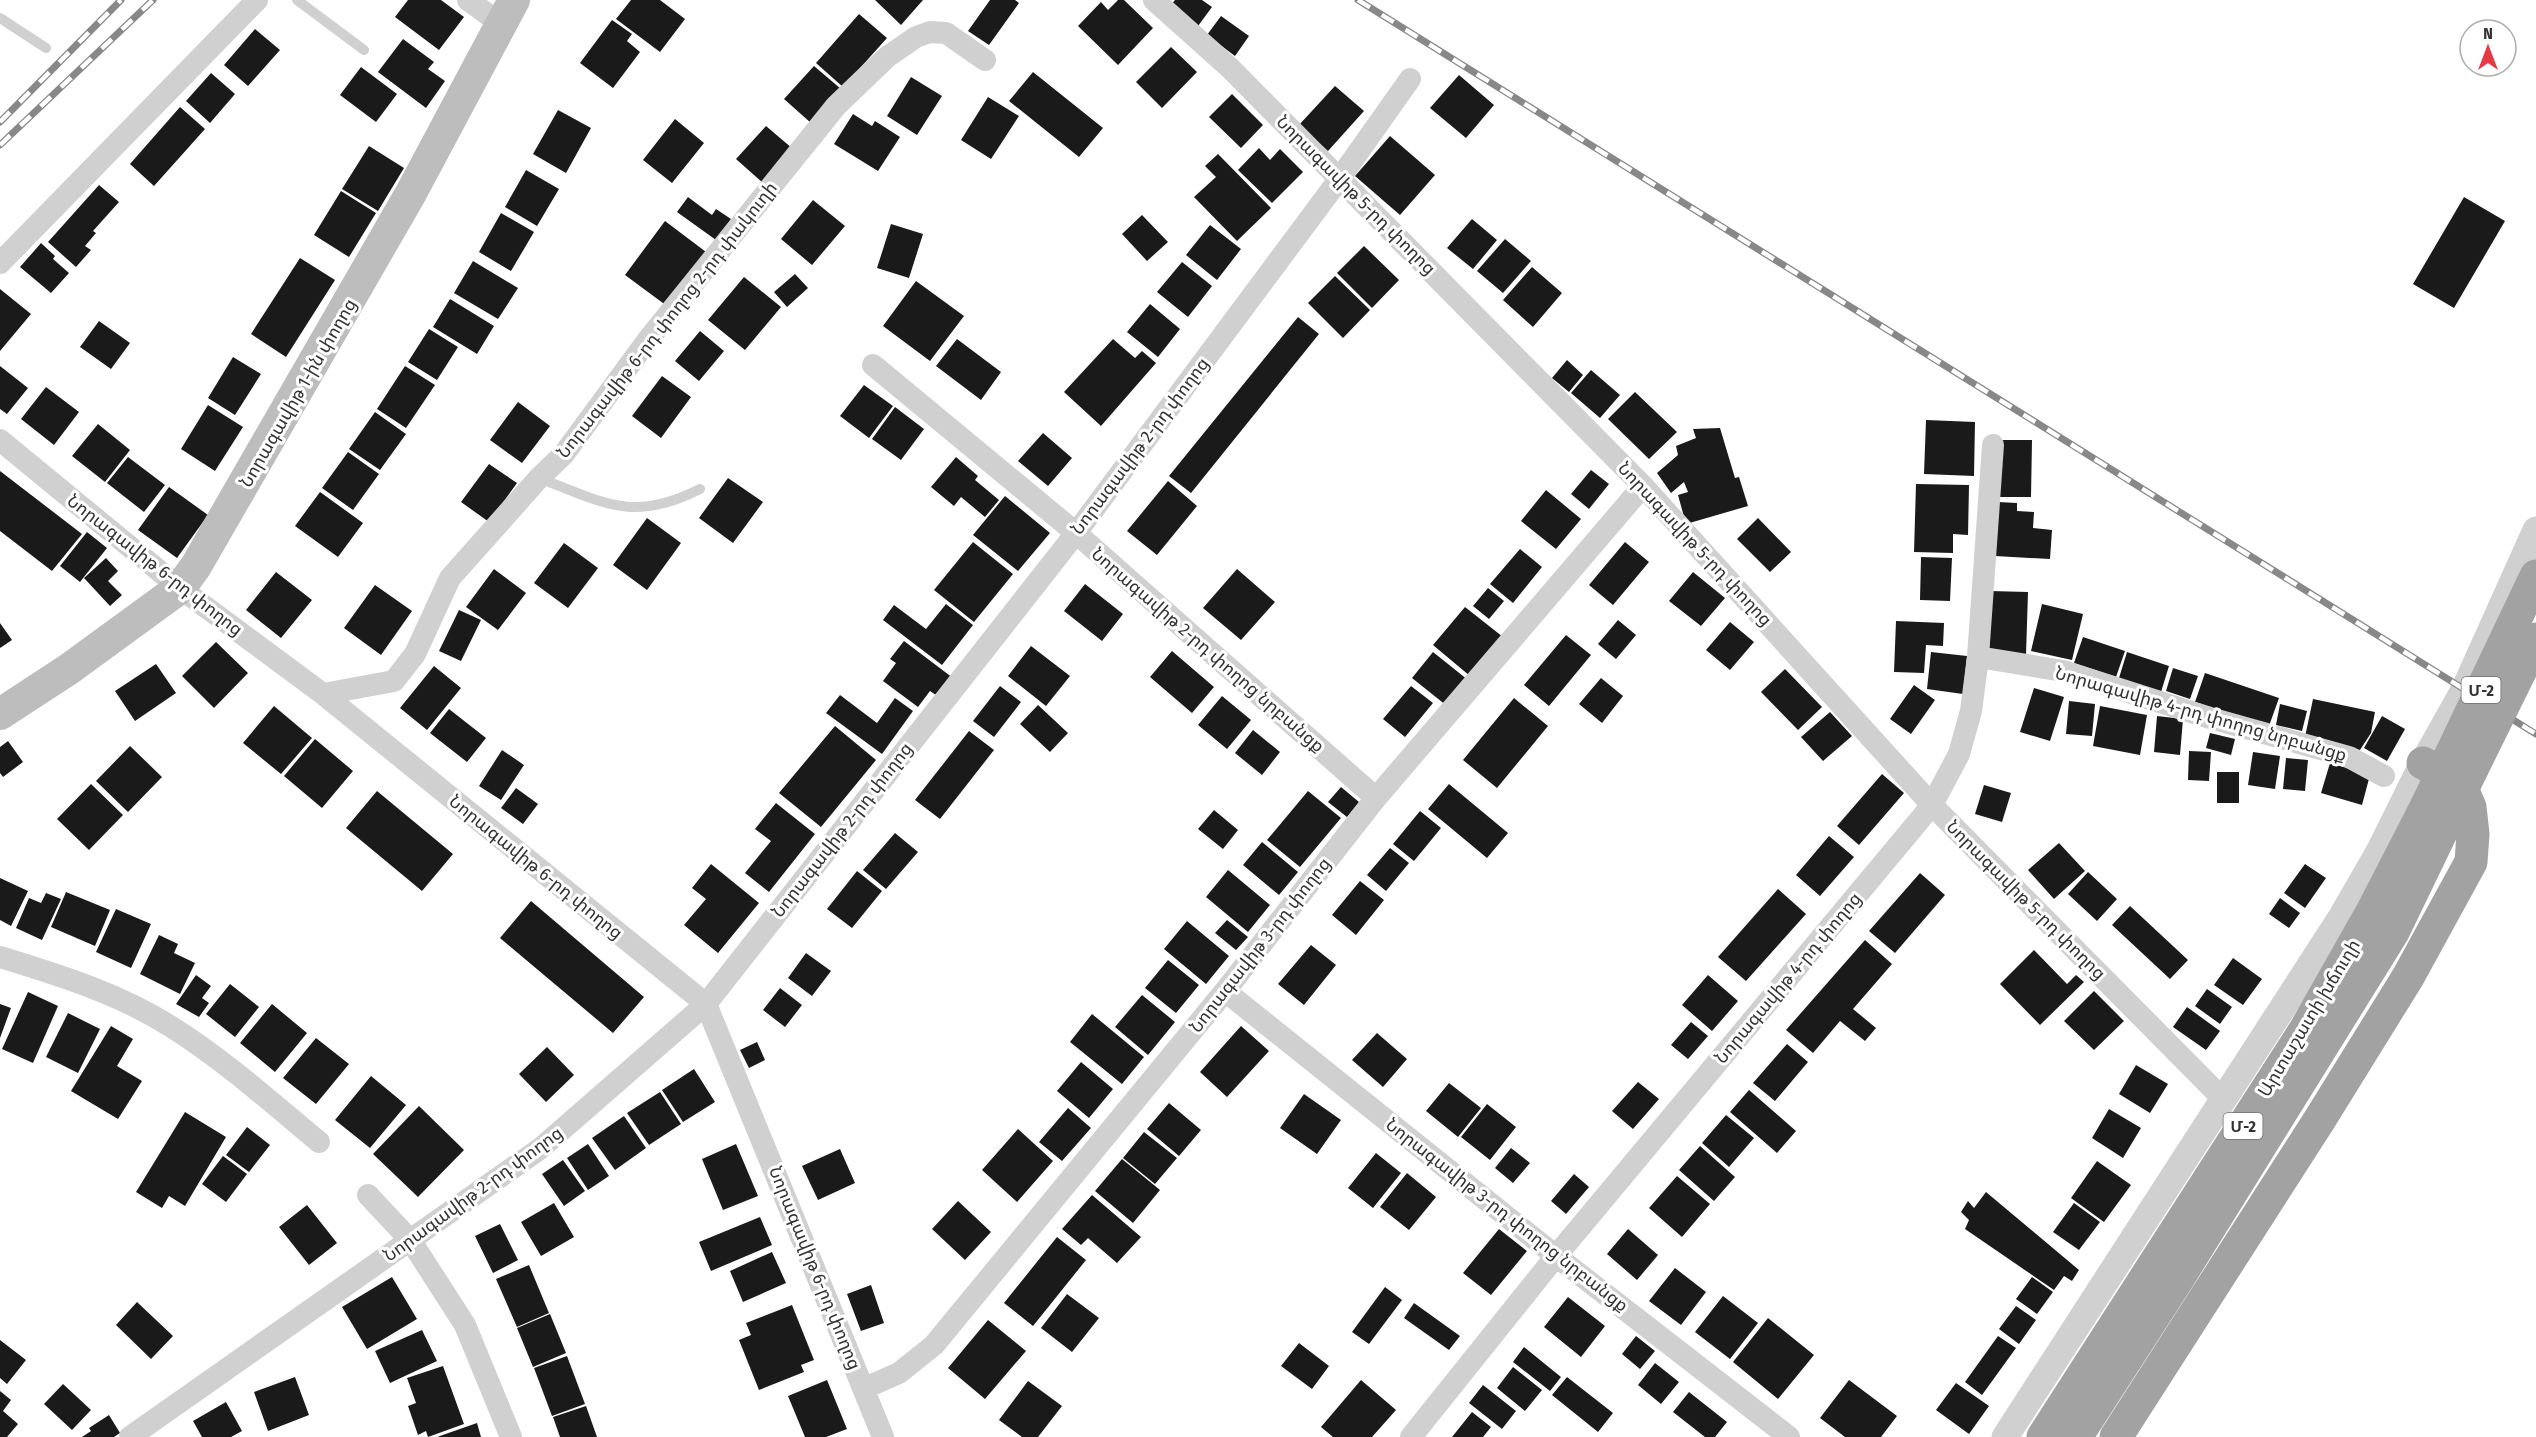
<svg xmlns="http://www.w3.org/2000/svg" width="2536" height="1437" font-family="'Fira Sans Condensed','Noto Sans Armenian',sans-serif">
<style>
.building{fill:#1a1a1a}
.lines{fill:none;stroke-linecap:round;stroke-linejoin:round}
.service{stroke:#d0d0d0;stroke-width:10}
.minor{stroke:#d0d0d0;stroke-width:22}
.tertiary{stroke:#d0d0d0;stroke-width:27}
.secondary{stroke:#bdbdbd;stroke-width:32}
.trunk{stroke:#a2a2a2;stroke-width:33}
.rail-casing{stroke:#888;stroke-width:7}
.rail{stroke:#fff;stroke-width:4.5;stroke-dasharray:14;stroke-linecap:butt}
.trunk-bridge{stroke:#a2a2a2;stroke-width:33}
.labels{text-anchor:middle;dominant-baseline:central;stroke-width:6;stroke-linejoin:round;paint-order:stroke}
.shield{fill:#fff;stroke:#707070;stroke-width:1.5}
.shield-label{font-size:16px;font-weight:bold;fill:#333}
.street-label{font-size:18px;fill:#333;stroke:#fff}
</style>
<rect width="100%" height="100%" fill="#fff"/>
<!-- building -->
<path class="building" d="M408,0H441L464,17L439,50L395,17Z
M631,0H660L685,19L660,52L616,19Z
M875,0H923L901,25Z
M990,0H1015L1019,3L989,45L968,31Z
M1118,0H1124L1153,28L1118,65L1078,26L1101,2L1108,10Z
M1175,0H1202L1212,7L1198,26L1170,6Z
M859,14L887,38L843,87L816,63Z
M1221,16L1249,36L1235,56L1207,35Z
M612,20L632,34L627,41L640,52L613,88L580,63Z
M255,29L280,50L248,86L224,65Z
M403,39L434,62L428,69L445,81L426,108L378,72Z
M1171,47L1197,72L1162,108L1136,82Z
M814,66L841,89L811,123L784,99Z
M361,67L397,94L376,122L340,95Z
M1033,72L1103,128L1079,157L1009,101Z
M211,73L235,94L210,123L186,101Z
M1459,75L1494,105L1466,138L1430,108Z
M911,77L942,96L917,135L887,116Z
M1335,86L1364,111L1328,151L1299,125Z
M1232,94L1263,125L1241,148L1209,117Z
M988,97L1019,116L991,159L961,140Z
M180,107L205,129L154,186L130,164Z
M558,110L591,128L566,173L533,154Z
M853,114L872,126L875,121L900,137L878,171L834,144Z
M675,119L704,143L672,183L643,160Z
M766,126L793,149L763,183L736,159Z
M1390,136L1435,175L1400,215L1355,176Z
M369,146L404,168L378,211L342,189Z
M1259,148L1270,160L1280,149L1303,172L1272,203L1238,170Z
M1218,154L1271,208L1237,241L1194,197L1216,177L1205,166Z
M526,170L559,189L537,226L505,207Z
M99,185L119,202L93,231L96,233L85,246L91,250L76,267L48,242Z
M341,191L376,213L349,257L314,235Z
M688,197L712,215L716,209L731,219L716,240L677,212Z
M2464,197L2505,221L2454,308L2413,284Z
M813,200L845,226L812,265L781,239Z
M501,213L534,232L511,271L479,252Z
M1142,215L1168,242L1147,261L1122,234Z
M1472,219L1497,240L1473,269L1447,248Z
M665,221L710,255L671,309L625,275Z
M891,224L923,234L909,278L877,268Z
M1210,225L1241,249L1217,280L1186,255Z
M1505,239L1531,261L1503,293L1477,271Z
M41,243L55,256L53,259L69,273L51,293L20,267Z
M1364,246L1399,280L1372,308L1337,273Z
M300,258L335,280L286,357L251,334Z
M473,261L518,288L498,319L454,293Z
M1182,262L1212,286L1188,317L1157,292Z
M1532,267L1562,293L1533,327L1503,300Z
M795,274L808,288L787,307L774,292Z
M1335,276L1370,310L1343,338L1308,303Z
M744,277L781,307L745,350L708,320Z
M916,281L964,316L930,361L883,326Z
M0,289L31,314L0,351Z
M450,299L494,326L477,354L433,327Z
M1150,304L1180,329L1158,357L1127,332Z
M1298,317L1319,334L1191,493L1169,476Z
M99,321L130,343L111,369L80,347Z
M429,329L458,347L437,380L408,362Z
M700,331L724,351L699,381L675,361Z
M957,339L1001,372L981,400L936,366Z
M1113,339L1135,358L1142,351L1156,363L1101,426L1064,392Z
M233,357L261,374L235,415L208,398Z
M1567,360L1583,375L1569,392L1552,378Z
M0,366L28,388L7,414L0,409Z
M405,366L435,385L406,428L377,409Z
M1591,370L1620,395L1600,418L1571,393Z
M662,376L691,397L661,438L632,416Z
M864,385L893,406L869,438L840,416Z
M46,387L79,412L54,445L21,419Z
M1635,392L1677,432L1649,459L1608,419Z
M518,402L550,426L522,463L490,440Z
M208,405L243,427L215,471L181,449Z
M895,407L924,429L901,460L872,439Z
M375,412L406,434L380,470L349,449Z
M1926,420L1975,422L1974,476L1924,474Z
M98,424L130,450L105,482L72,456Z
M1720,428L1735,478L1739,477L1748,506L1686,524L1678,495L1688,492L1684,482L1671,493L1657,473L1678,455L1676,446L1696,438L1693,429Z
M1043,433L1072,458L1048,486L1018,461Z
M2000,440H2032L2031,497H2000Z
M348,452L379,474L353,510L322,488Z
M128,457L165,485L144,512L107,483Z
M956,457L978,476L975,480L999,500L985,517L961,497L954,506L931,487Z
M489,464L517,483L489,522L461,502Z
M1591,470L1609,484L1589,509L1571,494Z
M0,471L82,534L52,571L0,531Z
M728,478L763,502L733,543L699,518Z
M1168,481L1197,506L1157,555L1127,531Z
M1916,484L1969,485L1968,535L1953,534V553L1914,552Z
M169,487L208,515L177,558L138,530Z
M1546,490L1581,519L1556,549L1521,521Z
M320,492L363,523L338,557L295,526Z
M1005,496L1050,533L1018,571L973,535Z
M1998,502L2017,503V511L2034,512L2033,528L2052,530L2050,559L1995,556Z
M647,518L681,543L647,590L613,565Z
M1758,518L1791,552L1770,572L1737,539Z
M87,532L107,548L80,582L60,566Z
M973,542L1013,574L974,622L934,590Z
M1625,542L1649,562L1613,605L1589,585Z
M564,543L598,568L568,608L534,583Z
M1520,549L1542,567L1513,603L1490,584Z
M1921,557L1952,558L1950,601L1920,600Z
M106,558L118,571L108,581L122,595L110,606L84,578Z
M494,569L526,593L498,630L466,607Z
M1237,569L1275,602L1241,640L1203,608Z
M276,572L312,600L281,638L246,610Z
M1693,572L1725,598L1701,626L1669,601Z
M1085,584L1123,614L1102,641L1064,611Z
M375,585L412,611L381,655L344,628Z
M1488,588L1504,601L1489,619L1473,606Z
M1990,591L2028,592L2026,655L1989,654Z
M946,604L973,625L942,665L883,620L894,605L926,629Z
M2042,604L2083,614L2072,660L2031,651Z
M1465,607L1503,637L1470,676L1433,645Z
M459,610L481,620L461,661L439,651Z
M1618,620L1636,635L1616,659L1598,644Z
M1896,621L1944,623L1943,646L1926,645L1924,673L1894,672Z
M1730,622L1754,642L1730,670L1706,650Z
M0,623L12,640L0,648Z
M1566,635L1591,655L1549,706L1524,685Z
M2083,637L2125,651L2116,677L2074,663Z
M904,641L953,678L939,697L930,691L918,707L883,681L896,663L890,659Z
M216,642L248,673L214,708L182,676Z
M1031,646L1070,676L1046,706L1008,676Z
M1172,651L1214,687L1192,713L1150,677Z
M1433,652L1468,680L1447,706L1412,678Z
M1931,652L1967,656L1963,694L1927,689Z
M2127,652L2169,666L2161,692L2119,678Z
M156,664L176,693L135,721L115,691Z
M434,666L461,688L427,730L400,708Z
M2173,668L2198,676L2190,699L2166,691Z
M1785,669L1822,707L1798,730L1761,692Z
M2205,673L2279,698L2269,726L2195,702Z
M1601,678L1623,696L1602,723L1579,704Z
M1914,685L1935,700L1911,734L1890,719Z
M1000,686L1021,702L994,737L973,721Z
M1411,686L1433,703L1405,737L1383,719Z
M2034,688L2064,697L2050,741L2020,732Z
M840,695L877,723L895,698L913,711L882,754L826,713Z
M1222,696L1251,720L1227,749L1198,725Z
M1514,698L1548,726L1497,788L1463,760Z
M2313,699L2375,712L2371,733L2360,750L2305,737Z
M2069,701L2095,704L2092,736L2066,734Z
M2280,704L2307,711L2302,731L2276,725Z
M1038,705L1068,733L1050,752L1020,724Z
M274,706L312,738L281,774L243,743Z
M2100,706L2147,715L2140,755L2093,746Z
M449,709L486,738L467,762L430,733Z
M1830,712L1852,736L1823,761L1801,737Z
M2157,716L2183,719L2180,755L2154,752Z
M2382,716L2405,729L2387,761L2364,748Z
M835,726L876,760L821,827L779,793Z
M1253,730L1280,752L1262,775L1235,753Z
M969,731L994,750L940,819L915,800Z
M2210,733L2235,739L2231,755L2206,748Z
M315,739L353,771L322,808L284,776Z
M8,741L23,762L3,777L0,773V747Z
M130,746L162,777L128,812L96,781Z
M502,750L524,765L501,800L479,786Z
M2189,751L2211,752L2209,781L2188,780Z
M2253,752L2280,756L2275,789L2248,785Z
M2286,758L2308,760L2305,791L2283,789Z
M2330,763L2370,775L2362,805L2321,793Z
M2217,772H2239V803H2217Z
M1882,774L1904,793L1859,845L1837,826Z
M91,784L123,815L89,850L57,819Z
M1449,784L1508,833L1487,858L1428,809Z
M1984,785L2011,793L2002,822L1975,814Z
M1341,787L1359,802L1347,817L1328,802Z
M516,788L538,804L523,824L501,808Z
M377,791L453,854L422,891L346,828Z
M1308,791L1341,818L1300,867L1267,840Z
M776,803L815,834L769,892L745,873L771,841L755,829Z
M1214,810L1238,830L1223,849L1198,829Z
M1420,811L1441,828L1414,861L1393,844Z
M895,833L918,852L886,889L863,870Z
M1829,836L1854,857L1820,896L1796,875Z
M1262,842L1298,872L1279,895L1243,865Z
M2059,843L2085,871L2054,899L2028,870Z
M1390,848L1409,863L1386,891L1367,875Z
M711,864L759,903L718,953L684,925L706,899L692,888Z
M2305,864L2326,878L2305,908L2284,893Z
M1228,870L1270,905L1248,932L1206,897Z
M857,871L882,891L852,928L827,909Z
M2088,872L2117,899L2097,921L2068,894Z
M1920,873L1945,895L1895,953L1869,931Z
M0,878L28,891L11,926L0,920Z
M1360,881L1384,900L1356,935L1332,915Z
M1778,889L1806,914L1746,981L1718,957Z
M66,892L110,910L95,946L51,927Z
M46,893L61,899L42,940L16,928L29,898L41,903Z
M2280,898L2300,913L2289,928L2269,914Z
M531,901L644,997L613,1033L500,938Z
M2130,906L2188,960L2170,979L2112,925Z
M116,909L151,924L131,968L96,952Z
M1227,920L1248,937L1236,950L1215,933Z
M1187,921L1229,956L1206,984L1164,949Z
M159,935L178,944L174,953L195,963L180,994L140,974Z
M1865,940L1892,964L1853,1009L1876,1028L1865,1041L1840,1021L1813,1053L1786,1030Z
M1311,945L1336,965L1304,1005L1278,984Z
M2034,950L2067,984L2076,975L2084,982L2040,1025L2000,984Z
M806,953L831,971L812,996L788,978Z
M2233,958L2262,979L2243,1005L2214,985Z
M1168,960L1199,985L1176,1013L1145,988Z
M196,975L211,986L202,998L209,1003L199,1017L176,1004Z
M1708,975L1738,1001L1712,1031L1682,1005Z
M230,984L259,1007L235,1037L206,1014Z
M780,988L802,1005L785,1027L763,1010Z
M2207,989L2232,1007L2220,1024L2195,1006Z
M2094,991L2124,1021L2094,1050L2064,1021Z
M28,992L58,1006L33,1063L2,1049Z
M1142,995L1175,1022L1148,1055L1115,1027Z
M0,1004L11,1008L0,1038Z
M272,1004L307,1033L275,1072L240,1043Z
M2187,1007L2220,1031L2206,1050L2173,1027Z
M68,1013L100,1029L78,1073L46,1057Z
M1092,1014L1144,1057L1122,1084L1070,1042Z
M1691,1022L1708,1036L1688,1059L1671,1045Z
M111,1026L133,1039L117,1066L142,1081L118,1119L71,1091Z
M1241,1026L1269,1051L1227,1097L1200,1072Z
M1377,1033L1407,1059L1383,1087L1352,1060Z
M316,1038L349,1064L316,1104L283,1078Z
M757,1042L765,1060L749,1068L740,1050Z
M1787,1044L1808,1062L1775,1101L1753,1083Z
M547,1047L574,1075L546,1102L519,1074Z
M1081,1062L1113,1089L1089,1118L1057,1091Z
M2136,1065L2168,1084L2150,1113L2119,1094Z
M694,1069L715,1102L683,1122L662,1090Z
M371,1076L406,1105L370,1148L335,1120Z
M1638,1082L1659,1099L1633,1129L1612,1111Z
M1449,1083L1481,1108L1458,1137L1426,1111Z
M1749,1090L1796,1131L1777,1153L1730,1112Z
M660,1092L681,1124L649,1145L627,1113Z
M1304,1094L1341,1120L1317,1154L1280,1128Z
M1169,1103L1201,1130L1179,1156L1147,1129Z
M1487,1104L1516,1127L1490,1160L1461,1137Z
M419,1106L464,1150L418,1197L373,1154Z
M1068,1108L1091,1128L1062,1161L1039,1142Z
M2109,1109L2141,1128L2123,1158L2092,1138Z
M185,1112L226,1137L185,1206L169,1196L162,1208L136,1192Z
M1726,1115L1754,1138L1729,1167L1702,1143Z
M624,1116L646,1148L615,1170L592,1138Z
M247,1127L270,1145L249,1172L226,1155Z
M1018,1129L1053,1161L1017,1202L982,1170Z
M1144,1132L1177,1158L1155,1184L1123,1158Z
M588,1144L609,1176L588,1190L567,1158Z
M736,1144L758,1196L723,1210L702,1159Z
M1700,1146L1735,1177L1714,1201L1679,1170Z
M1511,1148L1530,1163L1513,1183L1495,1168Z
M840,1149L855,1183L818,1200L802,1166Z
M1376,1153L1401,1173L1373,1208L1348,1188Z
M223,1156L247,1174L226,1202L202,1184Z
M1122,1159L1160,1190L1133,1223L1095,1191Z
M563,1160L585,1191L564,1206L542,1174Z
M2097,1161L2131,1185L2104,1222L2071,1198Z
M1407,1173L1436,1197L1409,1230L1380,1207Z
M1574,1174L1589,1187L1566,1214L1551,1201Z
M1677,1176L1710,1204L1682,1237L1649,1208Z
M1986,1192L2079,1270L2072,1281L2064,1276L2054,1290L1965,1229L1969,1220L1961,1212L1968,1201L1974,1208Z
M1092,1195L1141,1237L1117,1263L1088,1238L1081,1245L1062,1229Z
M958,1201L991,1232L965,1260L932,1229Z
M554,1203L574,1237L541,1256L521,1222Z
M2074,1203L2100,1222L2079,1250L2053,1232Z
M307,1205L337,1243L309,1265L279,1227Z
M760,1217L772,1245L711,1271L699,1242Z
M500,1224L518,1260L493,1273L475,1236Z
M1499,1229L1527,1251L1491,1295L1463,1273Z
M1628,1229L1658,1255L1637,1280L1607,1254Z
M1057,1237L1086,1260L1033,1326L1004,1303Z
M772,1252L786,1283L743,1302L730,1271Z
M529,1265L549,1313L517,1327L496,1279Z
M1675,1268L1706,1292L1681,1325L1649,1301Z
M392,1277L417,1319L367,1349L342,1307Z
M2032,1277L2053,1292L2037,1314L2016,1299Z
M871,1285L884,1323L861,1331L847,1294Z
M1385,1287L1402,1300L1369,1344L1352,1332Z
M1067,1294L1099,1318L1072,1352L1041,1328Z
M1723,1296L1758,1323L1730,1359L1695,1332Z
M1568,1297L1605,1326L1581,1357L1544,1327Z
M137,1302L173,1336L151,1359L116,1325Z
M1414,1303L1460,1336L1449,1350L1404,1318Z
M792,1305L814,1360L801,1365L804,1372L759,1390L739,1340L751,1335L746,1323Z
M2016,1306L2036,1320L2019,1344L1999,1329Z
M550,1314L566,1353L533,1367L517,1328Z
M1768,1318L1814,1355L1778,1399L1733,1362Z
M988,1320L1026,1351L985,1399L948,1368Z
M422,1330L437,1361L390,1383L375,1351Z
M1636,1336L1655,1351L1640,1369L1622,1354Z
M1998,1336L2016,1348L1982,1395L1965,1382Z
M0,1340L26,1360L7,1384L0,1378Z
M1299,1343L1329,1366L1312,1389L1281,1366Z
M1524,1347L1561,1377L1550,1391L1513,1362Z
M567,1356L585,1404L552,1416L534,1368Z
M1655,1363L1679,1382L1661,1404L1638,1385Z
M443,1366L464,1424L428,1437L426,1431L418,1435L408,1406L416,1403L407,1378Z
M1513,1367L1542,1390L1525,1411L1497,1388Z
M295,1377L309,1415L268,1431L254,1392Z
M1567,1377L1613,1413L1598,1432L1552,1395Z
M827,1380L847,1429L826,1437H805L788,1396Z
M1361,1380L1396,1410L1372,1437H1333L1321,1427Z
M1849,1380L1897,1416L1881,1437H1845L1820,1418Z
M1028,1381L1062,1406L1038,1437H1022L999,1420Z
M1956,1383L1989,1406L1969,1434L1936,1410Z
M63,1384L91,1410L72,1430L44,1404Z
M1483,1385L1516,1411L1502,1429L1469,1403Z
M0,1391L11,1400L3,1411L18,1424L7,1437H0Z
M1689,1392L1727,1422L1715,1437H1705L1673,1412Z
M226,1402L242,1431L231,1437H202L193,1421Z
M586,1406L597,1437H560L553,1417Z
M1472,1412L1491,1427L1483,1437H1452Z
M109,1415L120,1433L114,1437H82L91,1431L89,1428Z
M477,1423L481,1437H437Z"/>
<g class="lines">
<!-- service -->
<path class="service" d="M297,0L364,50
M0,18L46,48
M539,478C604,503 633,523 700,489"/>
<!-- minor -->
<path class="minor" d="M468,0L501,24
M1154,0L1230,68L1643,486L1932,805L2224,1100
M0,263L257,0
M873,365L1076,533L1376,798
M0,440L180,588L323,694L706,1004L883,1437
M1978,657L2063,671L2210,718L2349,757L2384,776
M323,694L394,681L415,654L450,578L539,478L564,454L647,341L836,106L887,57L916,37L930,32L946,33L985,60
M0,957C58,975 118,993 170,1026C223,1059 271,1102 319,1142
M1225,991L1556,1256L1789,1437
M368,1195L411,1241L465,1325L511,1437
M865,1388L899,1373L934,1345L1225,991L1376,798L1643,486
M130,1437L541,1148L706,1004L1076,533L1340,178L1410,79
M1411,1437L1556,1256L1932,805L1959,754L1971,711L1978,657L1993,445"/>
<!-- tertiary -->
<path class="tertiary" d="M2005,1437L2342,916L2380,850L2423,763L2465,688L2536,530"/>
<!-- secondary -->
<path class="secondary" d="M0,714L69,669L180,588L196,566L411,193L514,0"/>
<!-- trunk -->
<path class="trunk" d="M2043,1437L2305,1030L2372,912L2427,805
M2076,1437L2179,1277L2393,932L2449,816
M2116,1437L2320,1119L2408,977L2471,862L2473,834L2470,807L2463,791L2449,777L2423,763"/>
<defs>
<path id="rail" d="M1358,0L2536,734
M0,122L121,0
M0,145L153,0"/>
</defs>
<!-- rail casing -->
<use href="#rail" class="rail-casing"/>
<!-- rail -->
<use href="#rail" class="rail"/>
<!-- trunk-bridge -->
<path class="trunk-bridge" d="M2427,805L2536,576
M2449,816L2536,639"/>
</g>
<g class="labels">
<!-- shield labels -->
<g class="shield">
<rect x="2461.5" y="677" width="39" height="26" rx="4.5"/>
<rect x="2223.5" y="1113" width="39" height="26" rx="4.5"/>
</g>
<g class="shield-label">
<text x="2481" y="690">Մ-2</text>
<text x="2243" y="1126">Մ-2</text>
</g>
<!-- street labels -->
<g class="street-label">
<text transform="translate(1356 195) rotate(45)">Նորագավիթ 5-րդ փողոց</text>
<text transform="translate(667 320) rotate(-52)">Նորագավիթ 6-րդ փողոց 2-րդ փակուղի</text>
<text transform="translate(298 393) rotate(-60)">Նորագավիթ 1-ին փողոց</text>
<text transform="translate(1140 446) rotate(-53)">Նորագավիթ 2-րդ փողոց</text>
<text transform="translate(1695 544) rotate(47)">Նորագավիթ 5-րդ փողոց</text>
<text transform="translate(155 565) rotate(38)">Նորագավիթ 6-րդ փողոց</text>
<text transform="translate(1208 650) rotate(41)">Նորագավիթ 2-րդ փողոց նրբանցք</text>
<text transform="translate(2201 714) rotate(16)">Նորագավիթ 4-րդ փողոց նրբանցք</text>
<text transform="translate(842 830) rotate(-52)">Նորագավիթ 2-րդ փողոց</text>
<text transform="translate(536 867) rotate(39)">Նորագավիթ 6-րդ փողոց</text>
<text transform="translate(2026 900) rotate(45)">Նորագավիթ 5-րդ փողոց</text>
<text transform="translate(1260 945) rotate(-52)">Նորագավիթ 3-րդ փողոց</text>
<text transform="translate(1788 978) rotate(-50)">Նորագավիթ 4-րդ փողոց</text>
<text transform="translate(2309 1018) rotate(-59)">Արտաշատի խճուղի</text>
<text transform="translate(473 1194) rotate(-36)">Նորագավիթ 2-րդ փողոց</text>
<text transform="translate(1507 1215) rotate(38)">Նորագավիթ 3-րդ փողոց նրբանցք</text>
<text transform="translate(815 1268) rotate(68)">Նորագավիթ 6-րդ փողոց</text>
</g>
</g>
<!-- north arrow -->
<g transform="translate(2488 48)"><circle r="28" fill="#ffffff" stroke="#adadad" stroke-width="1.5"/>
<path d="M0-4.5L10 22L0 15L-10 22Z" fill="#e63946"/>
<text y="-9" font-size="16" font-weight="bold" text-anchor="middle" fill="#333333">N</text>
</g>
</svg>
